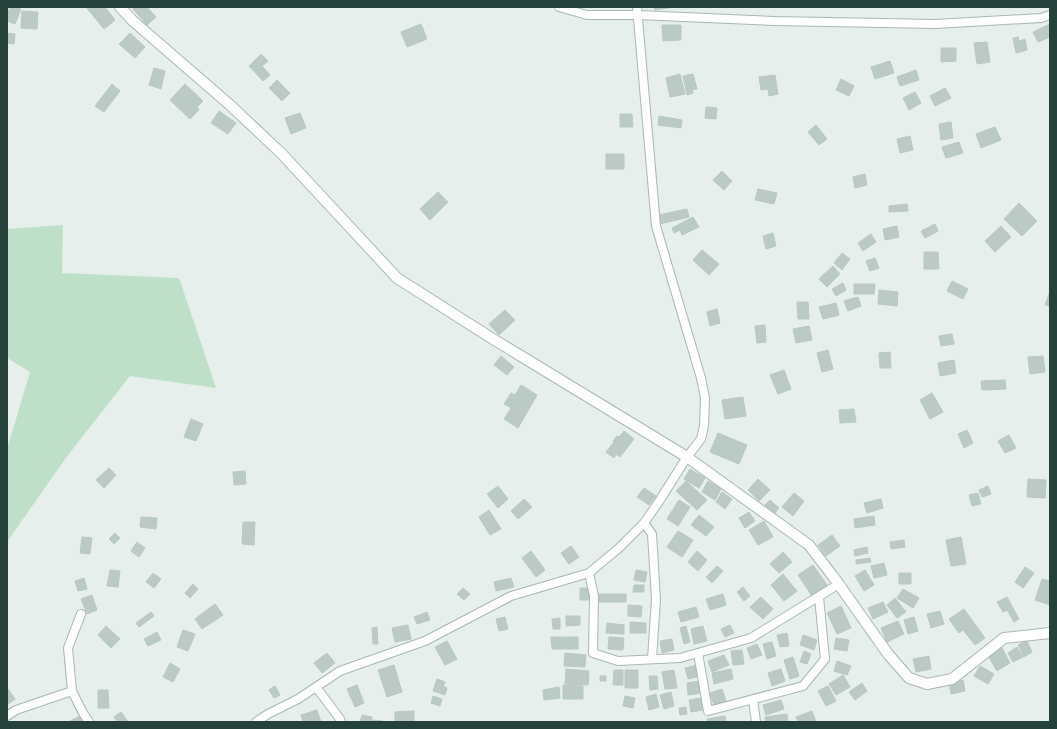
<svg xmlns="http://www.w3.org/2000/svg" width="1057" height="729" font-family="'PT Sans Narrow',sans-serif">
<style>
.green{fill:#bfe0c8}
.building{fill:#bbcac4;stroke:#b8c9c2}
.lines{fill:none;stroke-linecap:round;stroke-linejoin:round}
.minor-casing{stroke:#a8b8b2;stroke-width:10}
.tertiary-casing{stroke:#a8b8b2;stroke-width:12}
.minor{stroke:#fff;stroke-width:8}
.tertiary{stroke:#fff;stroke-width:10}
</style>
<rect width="100%" height="100%" fill="#e6efeb"/>
<!-- green -->
<path class="green" d="M63,225L62,273L179,278L216,388L130,376L65,459L7,542V449L30,372L7,358V229Z"/>
<!-- building -->
<path class="building" d="M10,7H16L21,9L15,24L7,21V14Z
M86,7H105L115,20L104,29Z
M135,7H147L156,17L147,25L133,9Z
M654,7H675L655,10Z
M22,11L38,12L37,29L21,28Z
M421,24L427,39L407,47L401,32Z
M1050,24V37L1038,42L1033,32Z
M662,25H681V40L663,41Z
M7,33L15,34L14,44L7,43Z
M130,33L145,47L135,58L119,44Z
M1018,37L1019,41L1025,39L1027,50L1016,53L1013,38Z
M987,42L990,62L977,64L974,43Z
M941,48H956V61L941,62Z
M261,54L268,61L262,66L270,75L263,81L249,66Z
M890,61L894,73L875,79L871,67Z
M154,68L165,71L161,89L149,85Z
M916,70L919,80L900,86L897,77Z
M680,74L685,94L670,97L666,78Z
M693,74L697,89L692,90L693,93L687,95L683,76Z
M775,75L778,94L769,96L768,89L761,90L759,77Z
M841,79L854,86L849,96L836,90Z
M277,80L290,93L282,101L269,88Z
M112,84L120,91L104,112L95,106Z
M185,84L203,101L197,107L199,110L190,119L170,100Z
M945,88L951,98L935,106L930,96Z
M915,92L921,103L909,110L903,98Z
M706,107L717,108L716,119L705,118Z
M219,111L236,123L228,134L211,123Z
M300,113L306,128L291,134L285,118Z
M620,114H632L633,127H620Z
M659,116L682,120L681,128L658,125Z
M951,122L953,138L941,140L939,124Z
M816,125L827,139L819,145L808,132Z
M995,127L1001,140L981,148L976,134Z
M910,136L913,150L900,153L897,139Z
M959,142L963,153L946,158L942,147Z
M606,154H624V169H606Z
M722,171L732,181L724,190L713,180Z
M865,174L867,185L855,188L853,177Z
M758,189L777,193L774,204L755,200Z
M438,192L448,202L430,220L420,209Z
M1019,203L1037,221L1022,236L1004,219Z
M907,204L908,211L889,212V206Z
M687,209L689,217L660,224L658,215Z
M693,217L699,227L682,235L680,230L674,233L672,228Z
M935,224L938,231L925,238L921,231Z
M897,226L899,237L885,240L883,229Z
M1001,226L1011,237L995,252L985,241Z
M773,233L776,246L766,249L763,236Z
M871,234L876,242L863,251L858,243Z
M702,250L719,264L709,275L693,260Z
M924,252H938L939,269H924Z
M842,253L850,259L842,270L834,263Z
M875,258L879,268L870,271L866,261Z
M833,266L840,274L827,287L819,279Z
M952,281L968,289L963,299L947,291Z
M843,283L846,290L836,296L832,289Z
M854,284H875L874,294H854Z
M879,290L898,292L897,306L878,304Z
M1049,294H1050V306L1045,305Z
M858,297L861,306L848,311L844,301Z
M797,302H808L809,319H798Z
M836,303L839,315L823,319L819,307Z
M717,309L720,323L710,326L707,312Z
M505,310L515,320L499,335L489,324Z
M765,325L766,342L757,343L755,326Z
M809,326L812,340L796,343L793,329Z
M952,334L954,344L941,346L939,336Z
M828,350L833,369L822,372L817,353Z
M890,352L891,368H880L879,353Z
M501,356L514,367L507,375L494,365Z
M1043,356L1045,372L1030,374L1028,357Z
M954,360L956,373L940,376L938,363Z
M784,370L791,389L778,394L770,375Z
M1005,380L1006,389L982,390L981,381Z
M521,385L537,395L518,428L504,419L511,408L504,404L511,393L515,395Z
M932,393L943,412L930,419L920,400Z
M743,397L746,416L725,419L722,400Z
M854,409L856,422L840,423L839,410Z
M191,419L203,424L196,441L184,437Z
M967,430L973,443L964,448L958,434Z
M624,431L634,439L620,457L616,454L614,458L606,452L614,442L613,441L617,436L619,437Z
M718,433L747,445L739,464L710,452Z
M1009,435L1016,448L1005,453L998,441Z
M109,468L116,475L104,488L96,480Z
M690,469L705,478L699,488L684,479Z
M245,471L246,484L234,485L233,472Z
M758,479L770,490L759,501L748,490Z
M1028,479L1046,480L1045,498L1027,497Z
M686,481L707,500L697,510L676,491Z
M708,481L721,489L715,500L702,492Z
M498,486L508,499L498,508L487,494Z
M988,486L991,494L982,497L979,490Z
M644,488L656,496L649,505L637,497Z
M722,492L732,499L725,509L716,502Z
M794,493L804,501L793,516L782,507Z
M978,493L981,504L972,506L969,495Z
M524,499L532,507L518,519L511,511Z
M881,499L883,508L867,513L864,503Z
M679,500L690,507L678,526L667,519Z
M770,500L779,508L774,514L765,505Z
M489,510L501,529L490,535L479,517Z
M749,512L755,521L745,528L739,518Z
M699,515L714,527L706,536L691,525Z
M874,516L875,525L855,528L854,519Z
M141,517L157,518L156,529L140,527Z
M764,521L773,537L758,545L749,530Z
M243,522H255L254,545L242,544Z
M678,531L693,540L682,557L667,547Z
M115,533L120,538L114,544L109,539Z
M832,535L840,546L826,556L818,545Z
M82,537L92,538L90,554L80,553Z
M961,537L966,564L951,566L946,540Z
M904,540L905,547L891,549L890,542Z
M137,542L145,548L139,557L131,551Z
M571,546L579,557L569,564L561,553Z
M867,547L868,553L855,556L854,550Z
M531,551L545,570L536,577L522,558Z
M697,551L707,560L698,571L688,562Z
M783,552L792,562L779,573L770,564Z
M870,558L871,562L856,564V560Z
M884,563L887,575L874,578L871,566Z
M813,565L827,585L812,596L798,575Z
M717,566L723,571L712,583L706,577Z
M1025,567L1034,573L1023,588L1015,582Z
M110,570L120,571L118,587L107,586Z
M636,570L647,572L645,582L634,580Z
M865,570L874,585L864,591L855,576Z
M153,573L161,579L154,588L146,582Z
M899,573H911V584H899Z
M783,574L797,591L784,601L771,585Z
M84,578L87,589L78,591L75,581Z
M511,578L514,587L496,591L494,582Z
M1042,579L1050,581V605L1035,600Z
M193,584L198,589L190,598L185,593Z
M634,585H644V592H633Z
M743,587L750,596L744,601L737,592Z
M463,588L470,594L464,600L457,594Z
M580,588H589V600H580Z
M903,589L919,598L913,608L897,598Z
M599,594H626V602H599Z
M723,594L726,605L710,610L706,599Z
M92,595L97,610L87,614L81,599Z
M761,597L773,609L763,619L750,607Z
M1007,597L1019,619L1014,622L1007,610L1003,612L997,602Z
M895,598L906,612L897,618L887,605Z
M883,602L888,612L873,619L868,608Z
M215,604L223,615L202,629L195,619Z
M628,605L642,606L641,617L628,616Z
M841,606L851,628L837,634L827,613Z
M696,607L699,617L681,622L678,612Z
M964,609L985,638L975,645L963,630L959,633L949,619Z
M940,611L944,624L931,628L927,614Z
M151,612L154,616L139,627L136,623Z
M427,612L430,620L417,624L414,617Z
M566,616H580V625L566,626Z
M505,617L508,629L499,631L496,619Z
M914,617L918,631L908,634L904,620Z
M560,618V629H553L552,619Z
M898,621L904,634L887,642L881,628Z
M630,622L646,623V633H630Z
M607,623L624,625V634L606,633Z
M408,625L411,639L395,642L392,628Z
M730,625L734,633L725,637L721,629Z
M106,626L120,639L111,648L98,635Z
M686,626L690,642L684,644L680,628Z
M703,626L707,641L694,644L691,629Z
M377,627L378,644H373L372,628Z
M183,630L195,634L188,651L177,647Z
M157,632L161,640L148,646L144,639Z
M787,633L789,646L780,647L777,635Z
M803,635L817,640L814,650L800,645Z
M551,637H562L563,649H552Z
M563,637H578V649H564Z
M609,637L624,638L623,650L608,649Z
M836,638L849,640L847,651L834,649Z
M672,639L674,650L662,653L660,641Z
M447,641L457,659L445,665L435,647Z
M1027,641L1032,652L1024,657L1018,645Z
M772,642L776,656L767,659L763,644Z
M757,644L762,655L751,659L747,648Z
M1001,646L1010,663L997,671L987,654Z
M1017,647L1023,657L1013,662L1008,653Z
M742,650L744,664L733,665L731,651Z
M804,651L811,654L807,664L800,662Z
M327,653L335,663L322,673L314,663Z
M565,653L586,655L585,667L564,666Z
M724,655L729,665L712,672L708,661Z
M929,656L931,669L916,672L913,659Z
M793,657L799,676L790,679L784,660Z
M837,661L851,666L847,675L834,671Z
M170,663L180,669L173,682L163,677Z
M394,665L402,692L387,697L378,670Z
M697,665L700,676L688,679L685,668Z
M980,666L994,674L988,684L974,676Z
M566,669L589,671L588,685L565,684Z
M731,669L733,679L714,684L712,673Z
M781,669L785,681L772,686L768,673Z
M614,670H623V685H613Z
M625,670H638V688H625Z
M674,670L677,688L665,689L662,672Z
M843,675L850,687L836,695L829,684Z
M600,676H606V681H600Z
M649,676H657L658,689L650,690Z
M437,679L445,682L443,686L447,688L445,695L433,691Z
M963,680L965,691L951,694L949,683Z
M700,681L702,693L688,695L687,683Z
M862,683L867,691L855,700L849,692Z
M357,685L364,703L355,707L347,689Z
M563,685L583,686V699H563Z
M275,686L280,695L274,698L269,690Z
M828,686L836,701L826,706L818,691Z
M559,687L560,698L544,700L543,690Z
M8,689L15,699L7,705V690Z
M722,689L726,701L714,705L710,693Z
M98,690H108L109,708H98Z
M671,692L674,706L664,709L660,695Z
M656,694L659,707L649,710L646,697Z
M433,696L442,699L440,706L431,703Z
M625,696L635,698L633,708L623,706Z
M701,698L703,710L691,712L689,700Z
M781,700L784,709L766,715L763,705Z
M686,707L687,714L680,715L679,708Z
M317,710L321,722H303L301,715Z
M414,711V721L395,722V712Z
M812,711L816,722H798L796,717Z
M121,712L128,722H118L114,717Z
M787,714L788,722H766L765,717Z
M362,715L372,717L371,722H360Z
M80,716L83,722H71L70,721Z
M725,716L726,722H708L707,719Z
M372,720L383,721V722H372Z"/>
<g class="lines">
<defs>
<path id="minor" d="M559,7L587,15H638L774,21L935,24L1041,18L1050,15
M644,523L652,534L656,599L652,659
M589,573L594,596L593,653L618,661L680,658L751,638L839,584
M81,614L68,648L72,691L83,713L89,722
M698,653L708,711L803,686L825,659L819,597
M316,687L340,719L341,722
M753,699L756,722
M7,716L16,710L72,691
M256,722L268,714L298,699L340,671L425,641L511,596L589,573L619,548L644,523L658,503L687,457L701,439L704,426L705,398L701,378L656,226L637,7"/>
<path id="tertiary" d="M120,7L133,21L230,105L282,154L397,278L493,339L687,457L809,545L835,579L888,654L909,678L927,684L952,679L1004,638L1050,633"/>
</defs>
<!-- minor casing -->
<use href="#minor" class="minor-casing"/>
<!-- tertiary casing -->
<use href="#tertiary" class="tertiary-casing"/>
<!-- minor -->
<use href="#minor" class="minor"/>
<!-- tertiary -->
<use href="#tertiary" class="tertiary"/>
</g>
<!-- border -->
<rect width="1057" height="729" fill="none" stroke="#24423a" stroke-width="16"/>
</svg>
